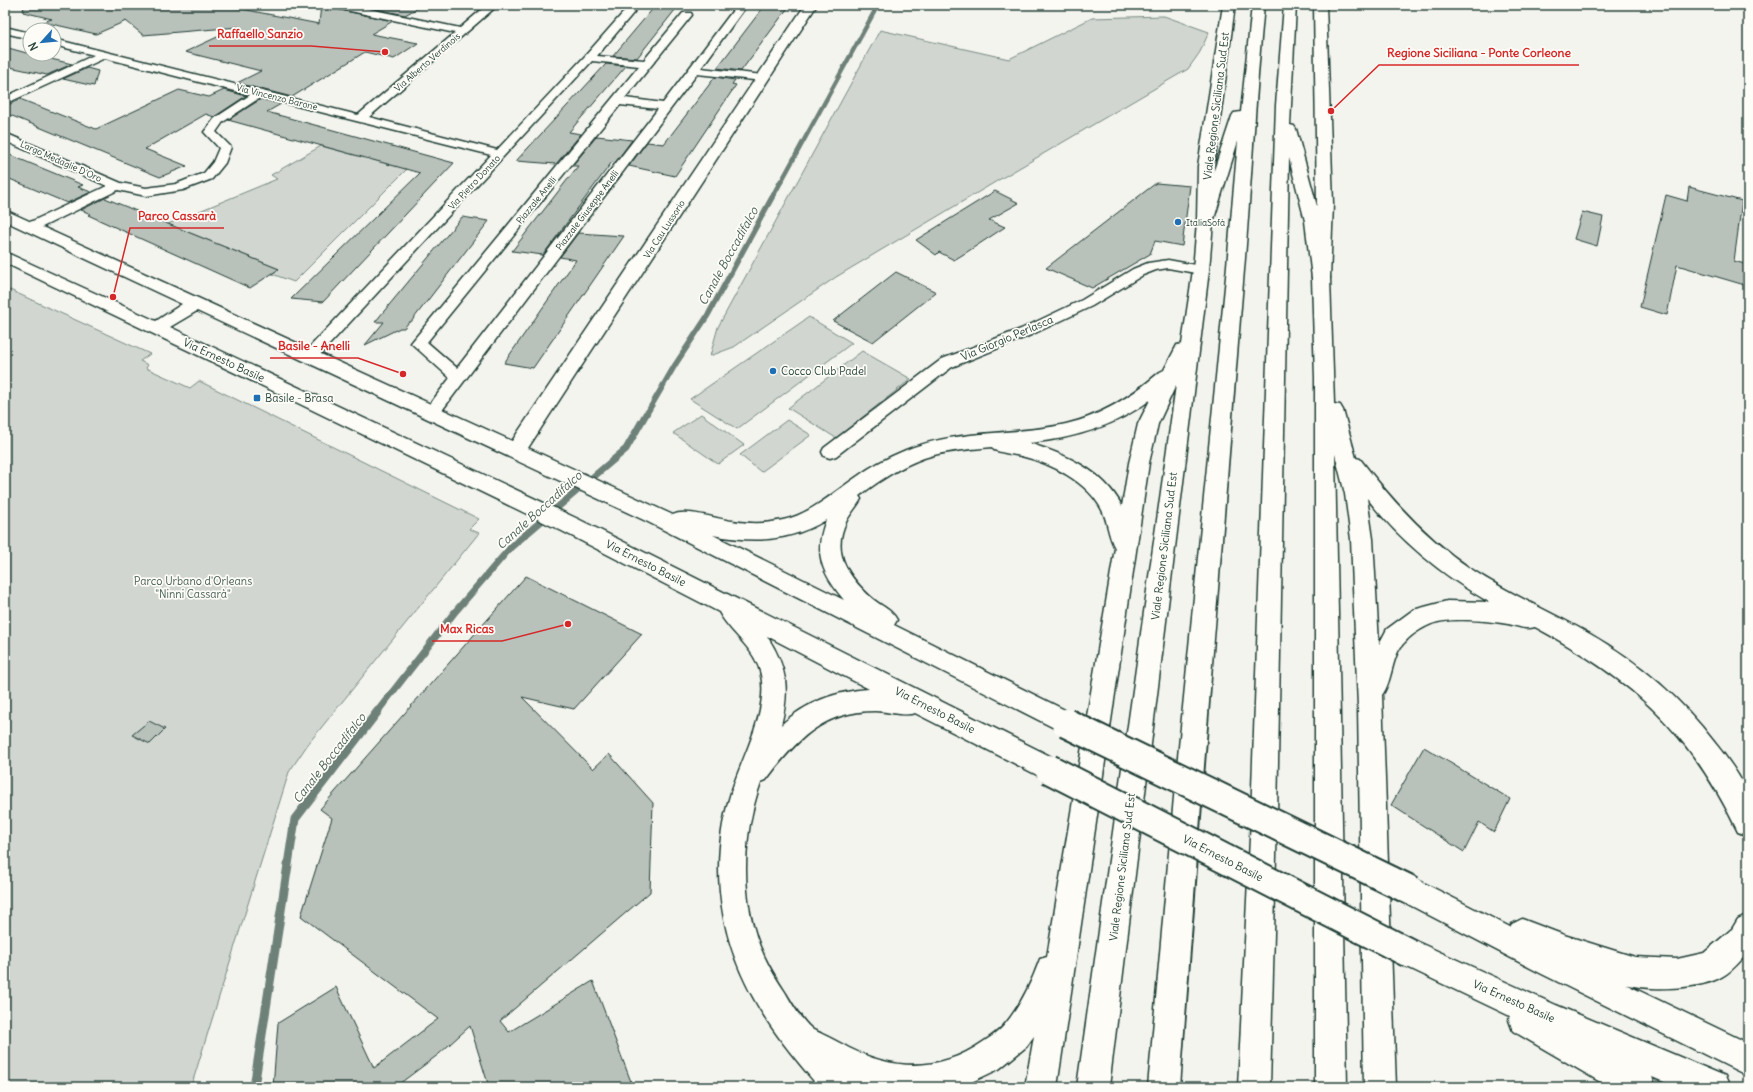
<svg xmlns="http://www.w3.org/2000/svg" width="1753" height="1092" font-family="Delius,sans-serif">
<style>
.green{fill:#d1d6d1;stroke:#788a82}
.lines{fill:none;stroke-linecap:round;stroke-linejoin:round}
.stream-far3{stroke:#6e8179;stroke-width:4.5}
.stream-far2{stroke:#6e8179;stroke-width:5.5}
.stream-far1{stroke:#6e8179;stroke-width:7}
.stream{stroke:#6e8179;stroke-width:9}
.building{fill:#b9c1bb;stroke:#1f3d34}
.street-casing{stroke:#1f3d34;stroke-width:3}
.secondary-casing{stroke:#1f3d34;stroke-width:3}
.primary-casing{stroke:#1f3d34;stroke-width:3}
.street{fill:#fdfcf7;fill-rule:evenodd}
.secondary{fill:#fdfcf7;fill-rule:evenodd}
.primary{fill:#fdfcf7;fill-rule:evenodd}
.secondary-bridge-casing{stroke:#1f3d34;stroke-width:32;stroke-linecap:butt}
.secondary-bridge{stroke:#fdfcf7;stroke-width:28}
.poi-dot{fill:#1f6fb2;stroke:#fdfcf7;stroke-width:1.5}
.labels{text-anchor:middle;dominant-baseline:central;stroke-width:3.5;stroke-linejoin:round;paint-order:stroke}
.far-street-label{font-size:9px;fill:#1f3d34;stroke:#fdfcf7}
.far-poi-label{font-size:9px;fill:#1f3d34;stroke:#fdfcf7;text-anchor:start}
.street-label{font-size:11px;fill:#1f3d34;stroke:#fdfcf7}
.poi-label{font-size:11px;fill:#1f3d34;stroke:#fdfcf7;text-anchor:start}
.park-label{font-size:11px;fill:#435c53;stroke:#fdfcf7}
.water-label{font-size:12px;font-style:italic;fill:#475f56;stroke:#fdfcf7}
.leader{fill:none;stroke:#d62828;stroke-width:1.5}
.callout-dot{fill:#d62828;stroke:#fdfcf7;stroke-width:1.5}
.callout-label{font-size:12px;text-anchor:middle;font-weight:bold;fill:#d62828;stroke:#fdfcf7;stroke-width:3.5;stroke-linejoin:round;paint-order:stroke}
</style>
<rect width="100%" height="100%" fill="#f4f4ef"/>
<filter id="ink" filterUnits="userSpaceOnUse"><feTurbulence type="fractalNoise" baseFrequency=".025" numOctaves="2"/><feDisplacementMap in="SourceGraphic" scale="8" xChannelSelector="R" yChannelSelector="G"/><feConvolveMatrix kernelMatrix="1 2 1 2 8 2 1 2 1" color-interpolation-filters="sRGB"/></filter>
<g filter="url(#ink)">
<!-- green -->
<path class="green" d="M1164,16L1209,32L1200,52L1188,69L1002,178L836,277L734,347L710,356L718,327L880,30L1009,59L1092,18Z
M321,146L407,169L294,282L272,274L279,269L168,224L277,179L271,175Z
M10,290L150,354L140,361L148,365L146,368L190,388L199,381L479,519L469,529L479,533L308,744L289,772L191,1087H5V294Z
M809,317L852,343L737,429L690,399Z
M862,351L911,379L836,438L788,408Z
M701,414L744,445L718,464L673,433Z
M787,420L811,435L761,472L740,455Z"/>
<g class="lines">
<!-- stream-far3 -->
<path class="stream-far3" d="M781,182L878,5"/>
<!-- stream-far2 -->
<path class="stream-far2" d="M646,415L675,365L708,315L781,181"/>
<!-- stream-far1 -->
<path class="stream-far1" d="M377,712L454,613L511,547L626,449L646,414"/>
<!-- stream -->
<path class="stream" d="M254,1087L295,819L378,711"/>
</g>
<!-- building -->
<path class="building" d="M24,5H221L319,24L321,5H330L336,9L393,21L371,34L418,43L394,59L365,52L292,97L237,83L261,71L185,52L239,27L143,35L126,21L96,34L43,22L52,19L23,12Z
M357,5H423L405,15Z
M656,5H679L637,58L613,56Z
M765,5H790L741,71L717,68Z
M5,47L30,54L72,64L47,75L5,66Z
M606,64L626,66L569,132L581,134L556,164L516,161Z
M87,68L98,71L94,86L63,79Z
M715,77L735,80L732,84L736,85L675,176L629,166L647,142L664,144Z
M179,90L209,97L224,90L246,96L214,117L206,114L145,149L187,166L160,177L5,113V107L20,99L96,129Z
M261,99L281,104L267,112L454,163L323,302L291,299L420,173L228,120Z
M597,136L632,140L615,163L612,162L543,255L512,251L578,166H572Z
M5,153L83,185L78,187L91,192L67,203L5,177Z
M1156,183L1190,186L1182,246L1155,241L1150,254L1092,288L1046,268Z
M1689,187L1742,201L1734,261L1748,265V286L1677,265L1667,315L1640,307L1666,195L1687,201Z
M995,191L1019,203L989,220L1005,227L967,252L954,260L939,252L936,255L916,240Z
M105,198L168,224L279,269L250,288L88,215L91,214L81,210Z
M1582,212L1603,217L1597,246L1574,239Z
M462,217L489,221L411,322H409L404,328H400L365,345L384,322H375Z
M578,233L624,236L533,368L504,363L576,260L560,257Z
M896,272L936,292L873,342L833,321Z
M526,576L642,634L574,709L522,697L593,769L609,754L653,803L650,892L500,1021L509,1032L593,981L633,1087H489L470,1026L439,1054L395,1087H273L278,1023L336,987L374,1068L438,1019L301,916L332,818L320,809Z
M149,721L165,729L150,744L132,735Z
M1424,747L1510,799L1494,832L1479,822L1464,852L1391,805Z"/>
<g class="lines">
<defs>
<path id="street" d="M331,5H350L460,28L487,5H498L369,117L497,150L585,56L630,5H640L597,56L644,60L683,13H691L692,15L625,98L663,103L737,5H747L701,68L763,75L768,78L763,81L697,74L437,417L431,419L425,417L423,413L450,378L411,343L639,66L592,61L315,360L310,361L305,360L302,356L305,352L491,155L261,97L223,122L216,132L231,147L225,163L212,179L183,190L146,196L118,190L36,230H26L24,227L26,224L107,186L5,141V133L121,183L146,188L176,184L204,173L213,162L219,148L204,132L215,118L250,95L105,58L5,104V97L94,55L54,45V39L358,115L455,33L336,8ZM620,105L658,109L457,368L427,342Z
M5,27L30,33V39L5,33Z
M1168,260L1206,267L1208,270L1206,273L1201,274L1168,268L1156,270L1143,275L1092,306L1031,335L952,367L836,456L830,458L824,456L822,452L824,448L942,359L1021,329L1082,300L1133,269L1148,263Z"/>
<path id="secondary" d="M805,5H817L528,448L673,515C685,508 717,519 732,521C749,524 766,524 783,520C811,514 834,492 858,476C873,465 889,457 906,450C957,429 1013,436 1066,424C1102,416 1133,395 1160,372L1164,370L1177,345L1182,344L1193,270L1197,222L1198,166L1223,5H1235L1214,166L1213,222L1209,270L1109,1087H1077L1176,385L1158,424L1149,463L1057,1087H1025L1034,1036L1026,1047L999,1069L961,1087H864L854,1083L856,1087H819C795,1059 771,1030 753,997C716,930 708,853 735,781C746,750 770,705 760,671C753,646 730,633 719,612L562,531L271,390L5,263V252L156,321L182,304L5,221V210L512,441ZM197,311L648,522L1066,734L1075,731L1079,723L1075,715L894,625L897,620C892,610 883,607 874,600C849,578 830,553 847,520C851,513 857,506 861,499L859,496C881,479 907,462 934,455C953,450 973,449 992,447L994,450C1003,453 1012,454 1021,456C1051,463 1088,482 1102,510C1108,522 1108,536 1115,548L1047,957L1040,959C1032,981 1021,1005 1006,1023C1000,1031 991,1037 983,1042C940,1072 895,1071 849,1048C840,1043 831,1038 822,1034C819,1032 814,1031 812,1029C801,1020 792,1004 785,992C777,980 770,969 764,956C739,902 742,836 761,782L766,780C796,740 823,711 875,711C888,711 903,717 915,713L1049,781L1058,778L1062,769L1058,760L578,519L170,327ZM1150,400L1138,424L1129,463L1122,506C1103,470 1065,454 1028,443C1072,439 1114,427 1150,400ZM826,520C813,554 822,573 844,600L713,535C752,543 790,542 826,520ZM767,636L869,689C836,691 805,703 781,725C790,689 787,667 767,636Z
M1314,5H1326L1333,204L1330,278L1334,404L1340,405L1343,410L1356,458L1360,459C1392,501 1427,539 1471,569C1509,594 1551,612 1590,634C1639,662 1681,698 1715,743C1725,755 1743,780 1748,794C1750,803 1748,826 1748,836L1738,832C1690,731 1633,680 1535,627C1525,630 1518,626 1508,624C1488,621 1445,616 1427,626C1419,630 1410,636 1405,642C1391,655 1393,681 1382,695L1396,1087H1364L1358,706L1351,539L1345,494L1335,454L1347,1087H1315V378L1312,278L1317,204ZM1367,498C1400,541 1442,575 1489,602L1447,601L1413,610L1387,629L1379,644L1373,539Z
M1412,877L1510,927L1512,924L1522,919L1564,935L1635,957L1677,959L1704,953L1732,929L1738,919L1748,914V953C1740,961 1732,971 1723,976C1701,990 1648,991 1625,984L1748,1043V1076L1542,974L1402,901L1398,891L1402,881Z
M1411,939L1556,1005L1725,1076L1730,1087H1676L1652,1077L1656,1087H1609L1513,1031L1509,1020L1510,1016L1401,964L1396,954L1401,944Z"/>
<path id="primary" d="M1252,5H1264C1255,97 1251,190 1243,282C1221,550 1199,819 1180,1087H1148L1174,797L1226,277L1238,141L1213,222L1211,225L1205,227L1199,225L1197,222L1232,116L1234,113L1241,112Z
M1284,5H1296L1290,125L1294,126L1296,129L1321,221L1330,278L1327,282L1321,283L1315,282L1312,278L1305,221L1289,158L1277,817L1270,1087H1238L1251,817L1276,105Z"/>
</defs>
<!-- street casing -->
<use href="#street" class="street-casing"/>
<!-- secondary casing -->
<use href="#secondary" class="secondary-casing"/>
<!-- primary casing -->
<use href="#primary" class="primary-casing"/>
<!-- street -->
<use href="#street" class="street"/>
<!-- secondary -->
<use href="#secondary" class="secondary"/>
<!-- primary -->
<use href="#primary" class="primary"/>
<defs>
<path id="secondary-bridge" d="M1066,723L1412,891
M1049,769L1411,954"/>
</defs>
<!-- secondary-bridge casing -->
<use href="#secondary-bridge" class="secondary-bridge-casing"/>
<!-- secondary-bridge -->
<use href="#secondary-bridge" class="secondary-bridge"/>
</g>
</g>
<!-- markers -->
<g class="poi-dot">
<circle cx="1178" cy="222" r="4"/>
<circle cx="773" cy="371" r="4"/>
<rect x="253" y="394" width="8" height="8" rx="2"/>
</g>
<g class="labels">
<!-- far-street labels -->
<g class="far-street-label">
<text transform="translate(427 62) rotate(-41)">Via Alberto Verdinois</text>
<text transform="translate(277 97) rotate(14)">Via Vincenzo Barone</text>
<text transform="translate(61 161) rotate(24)">Largo Medaglie D'Oro</text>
<text transform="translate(474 182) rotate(-47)">Via Pietro Donato</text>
<text transform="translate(536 200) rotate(-51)">Piazzale Anelli</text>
<text transform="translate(587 210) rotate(-53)">Piazzale Giuseppe Anelli</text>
<text transform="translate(664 229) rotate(-57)">Via Cau Lussorio</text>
</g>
<!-- far-poi labels -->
<g class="far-poi-label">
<text x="1186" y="222">ItaliaSofà</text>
</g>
<!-- street labels -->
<g class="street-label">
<text transform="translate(1216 106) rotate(-83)">Viale Regione Siciliana Sud Est</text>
<text transform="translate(1007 338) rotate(-23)">Via Giorgio Perlasca</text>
<text transform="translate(224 360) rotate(25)">Via Ernesto Basile</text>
<text transform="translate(1164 546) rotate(-83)">Viale Regione Siciliana Sud Est</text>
<text transform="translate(646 563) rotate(27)">Via Ernesto Basile</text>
<text transform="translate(935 710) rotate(27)">Via Ernesto Basile</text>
<text transform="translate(1223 858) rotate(27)">Via Ernesto Basile</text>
<text transform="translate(1122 867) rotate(-83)">Viale Regione Siciliana Sud Est</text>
<text transform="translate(1514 1001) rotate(24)">Via Ernesto Basile</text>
</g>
<!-- poi labels -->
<g class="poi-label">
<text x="781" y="371">Cocco Club Padel</text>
<text x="265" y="398">Basile - Brasa</text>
</g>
<!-- park labels -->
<g class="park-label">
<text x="193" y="581">Parco Urbano d'Orleans<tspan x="193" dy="13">"Ninni Cassarà"</tspan></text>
</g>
<!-- water labels -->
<g class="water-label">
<text transform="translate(728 256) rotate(-61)">Canale Boccadifalco</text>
<text transform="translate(539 510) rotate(-42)">Canale Boccadifalco</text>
<text transform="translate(329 758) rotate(-52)">Canale Boccadifalco</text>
</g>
</g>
<!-- callouts -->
<path class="leader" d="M385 52L311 46H209M1331 111L1379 65H1579M113 297L130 228H224M403 374L358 358H270M568 624L502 641H432"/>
<g class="callout-dot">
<circle cx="385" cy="52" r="4"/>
<circle cx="1331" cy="111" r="4"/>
<circle cx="113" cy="297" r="4"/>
<circle cx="403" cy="374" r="4"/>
<circle cx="568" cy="624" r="4"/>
</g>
<g class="callout-label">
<text x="260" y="38">Raffaello Sanzio</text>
<text x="1479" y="57">Regione Siciliana - Ponte Corleone</text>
<text x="177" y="220">Parco Cassarà</text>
<text x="314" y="350">Basile - Anelli</text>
<text x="467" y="633">Max Ricas</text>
</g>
<!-- margin -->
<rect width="1753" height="1092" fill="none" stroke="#fdfcf7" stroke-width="20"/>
<rect x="10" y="10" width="1733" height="1072" fill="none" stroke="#1f3d34" stroke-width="1.5" filter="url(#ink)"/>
<!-- north arrow -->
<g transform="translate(42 42) rotate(243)"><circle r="19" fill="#fdfcf7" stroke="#a4b0a9"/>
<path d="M0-3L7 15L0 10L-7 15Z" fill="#1f6fb2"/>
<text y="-6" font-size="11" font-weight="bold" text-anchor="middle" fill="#1f3d34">N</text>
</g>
</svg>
